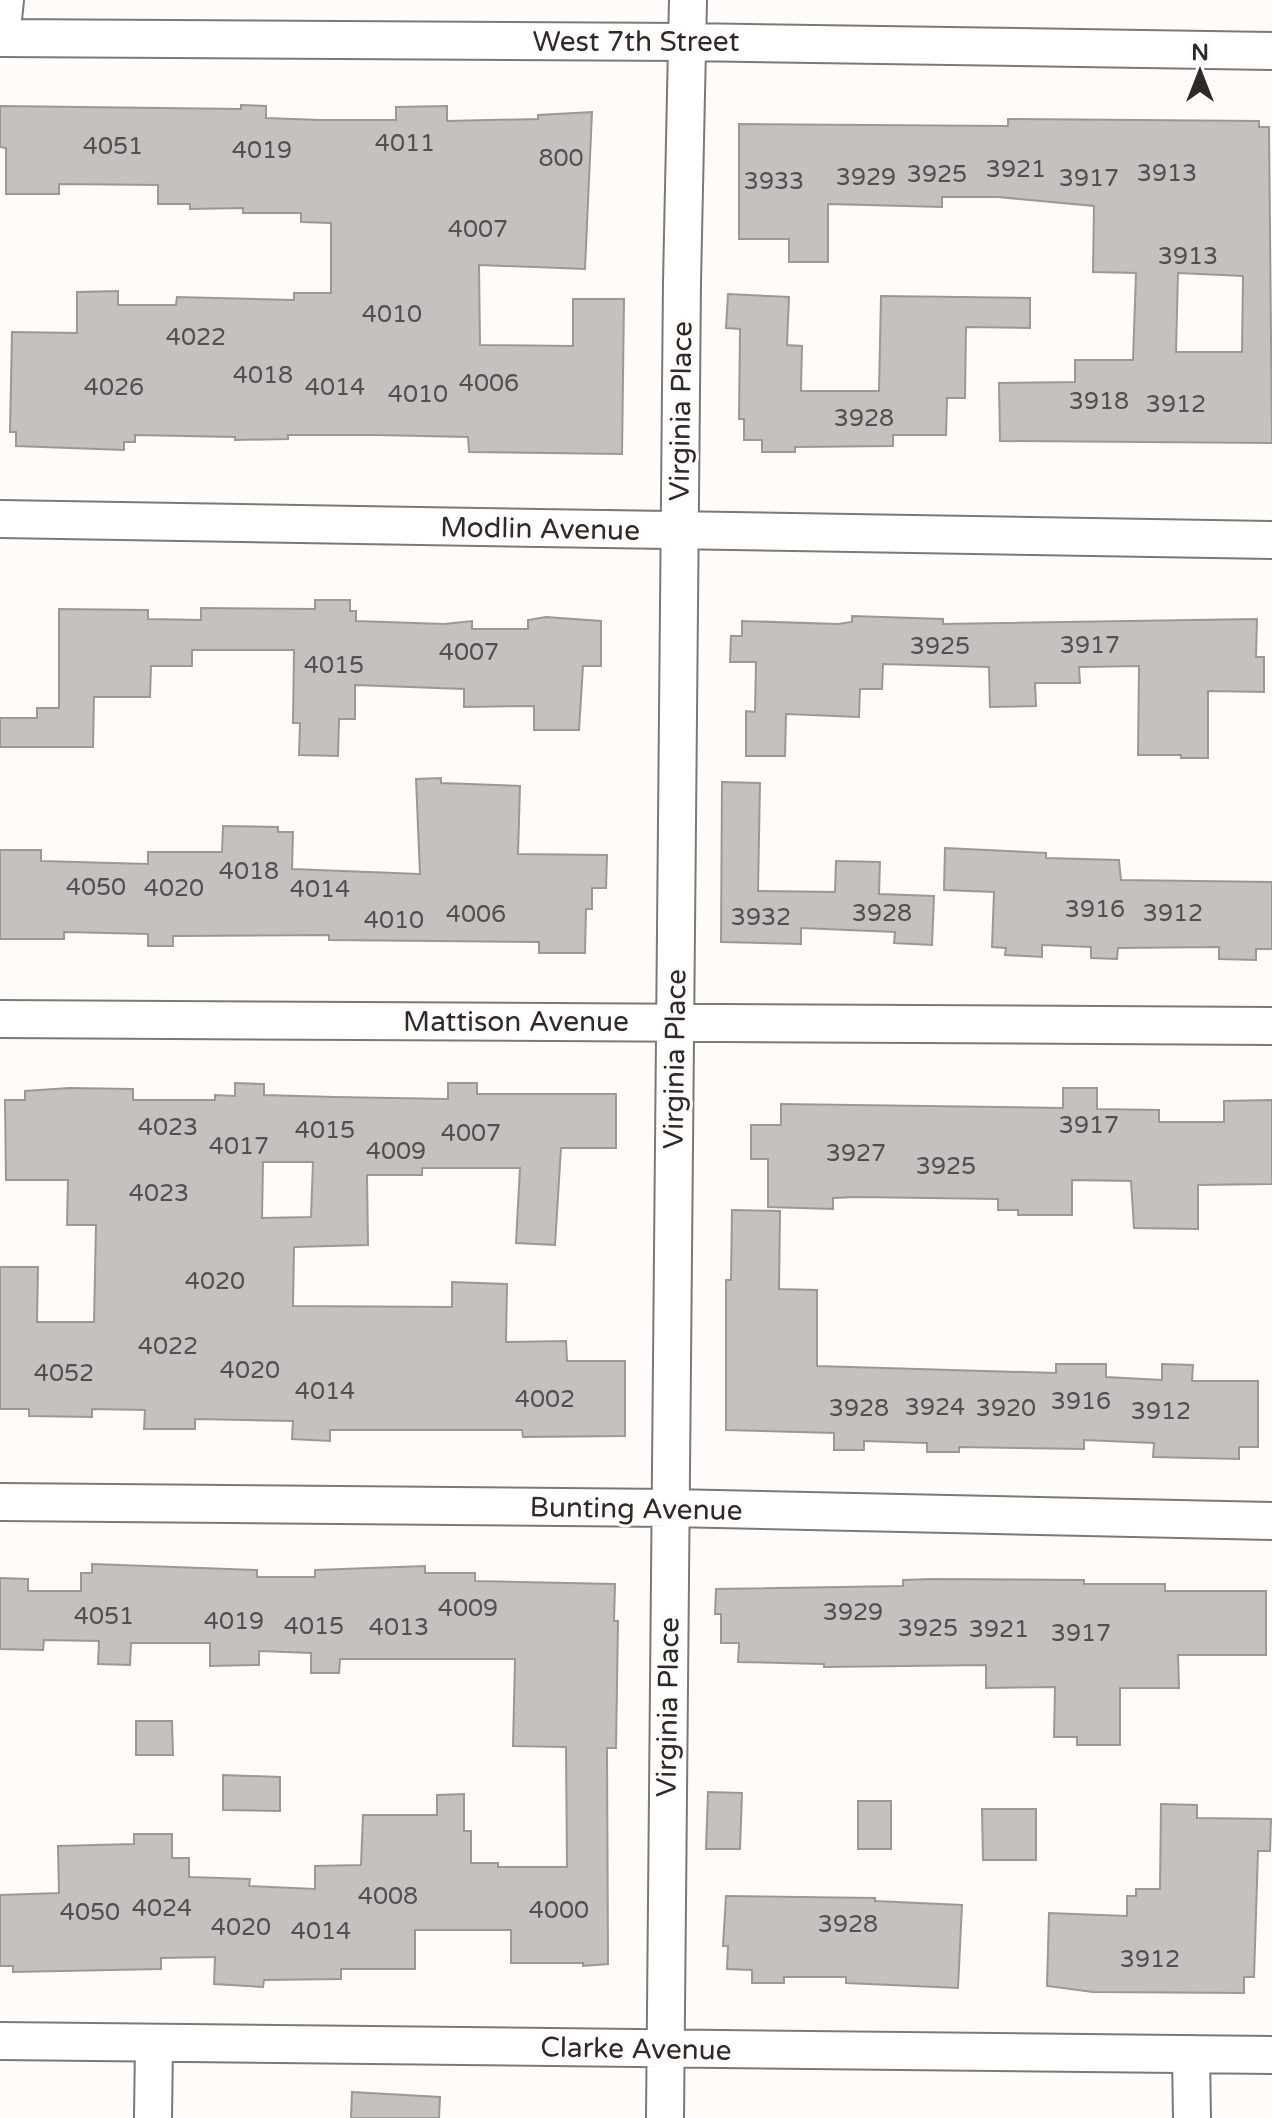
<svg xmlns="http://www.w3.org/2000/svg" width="1272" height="2118" viewBox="0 0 1272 2118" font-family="'Varela Round',sans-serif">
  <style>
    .building { fill: #c4c1be; stroke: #9b9895; stroke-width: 2; fill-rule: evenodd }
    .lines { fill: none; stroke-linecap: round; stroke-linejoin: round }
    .street-casing { stroke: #7b7976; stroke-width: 40 }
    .street { stroke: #fff; stroke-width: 36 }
    .labels { text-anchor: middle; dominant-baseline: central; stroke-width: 6; stroke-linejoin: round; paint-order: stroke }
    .number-label { font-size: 24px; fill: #52504f }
    .street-label { font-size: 28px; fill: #2c2b2a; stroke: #fefbf8 }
  </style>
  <rect width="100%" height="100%" fill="#fefbf8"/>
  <path class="building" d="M241 105 266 106V118L321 120H396V107L447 106V121L538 119V115L592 112 585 269 479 265 480 345 573 346V299H624L622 454 469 452 468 437 376 435H288V439L235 440V437L135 435V442H124V450L16 446V432H10L12 332 77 333V292L118 291V305H176L177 297 294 300V293H331V223L301 222V213H243V208L190 209V204H158V185L59 184V194H6V148L0 147V106L241 109Z
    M1008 119 1259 121V127H1269L1272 443 1000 441 999 383 1075 382V360H1133L1136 273 1093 272 1094 206 998 197H942V207L828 204V262H789V239H739V124L1008 126ZM1178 273 1243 276 1242 352H1176Z
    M728 294 789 297 787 345 802 346 801 391H879L881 296 1030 298V328L966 327 965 398H947L946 435H893V446L795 447V452H762V440H744V419H739L740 329 726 328Z
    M315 600H350V611H356V621L444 624 472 621V629H528V620L546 617 601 621V666H583L579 730H534V706L464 707V689L355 685V719H339L338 756 299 755 300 723H293L294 650H192V666H151L150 697H94L93 747H0V718H37V708H59V609L148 610V619L201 620V608L315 609Z
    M852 616 943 619V624L1257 619 1256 657H1264V692L1208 691V758H1181V755H1138L1139 666 1079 667 1080 683H1035L1036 706 990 707 989 667 883 664 882 689H860L859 717 786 714 785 756H746V711L755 712 756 662H730L731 636H742V621L838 624 852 622Z
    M441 778V783L520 786 518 854 607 855 606 888H592V909H586L585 953H539V942L329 940V935L173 936V946H148V934L64 932V939H0V850H41V861L148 864V852H222L223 826 278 827V832H293L292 869 420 874 416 779Z
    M722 782 760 783 758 891 835 892 836 861 880 862 879 894 934 896 932 945 894 943 895 932 801 928V944L721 942Z
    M945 848 1046 853V858L1119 860 1121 880 1272 882V949H1256V960L1219 959V947L1118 948 1117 959 1091 958V947L1042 945V957L1005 955 1006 948 992 947 994 892 944 890Z
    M235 1083 264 1084V1095L335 1097 448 1099V1083H477V1094H616V1148H561L555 1245 516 1243 520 1168H422V1175H367L368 1245 294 1247 293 1306 452 1307V1282L507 1284 506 1342 566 1341 567 1361H625V1436L523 1437 522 1430H330V1441L292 1439 293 1421 195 1419V1429H144L145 1410 92 1409V1417L29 1416V1409H0V1267H38L37 1322H94L96 1225H67L68 1180H6L5 1100H25V1091L69 1088 133 1089V1100H215V1095L235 1096ZM263 1162H313L311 1217 262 1218Z
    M1063 1088H1097V1109L1159 1110V1122H1224V1101L1272 1100V1184L1198 1185V1229L1134 1228 1131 1181 1072 1180V1215H1018V1210H998V1199L856 1197 833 1198V1209L768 1207V1159H751V1125H781V1104L1063 1108Z
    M732 1210 780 1211 779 1289 817 1290V1366L1056 1373V1364H1106V1377L1162 1380V1364L1193 1365 1192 1381H1258V1447H1239V1459L1153 1457 1154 1443 1084 1440V1449L959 1447V1452H927V1443L864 1441V1450H834V1433L726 1430V1280H731Z
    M92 1564 257 1570V1577H315V1570L425 1566V1573H475V1581L615 1584 614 1621H618L616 1748H607L608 1964 583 1966V1963H511V1930H415V1969H341V1979L264 1980 263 1987 214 1984 215 1957 161 1958V1969L13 1972V1966H0V1895L59 1893 58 1846 134 1844V1834H172V1858H189V1877L250 1879 249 1886 315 1889V1866L361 1865 363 1815H437V1795L464 1794V1831H471V1863H498V1867H567L566 1747 513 1746 515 1659H340L339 1673H311V1653L259 1651V1665L210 1666V1643H131L130 1665 98 1664 99 1641 44 1640 43 1650 0 1649V1578L28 1579V1591H81V1573H92Z
    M934 1579 1084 1580V1584H1165V1591H1266V1655H1178L1179 1688H1120V1745H1077V1737H1054L1055 1687 986 1688V1665L824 1667V1664L738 1662 739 1643H721V1614H715L716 1589 903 1586V1580Z
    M136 1721H172L173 1755H136Z
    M223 1775 280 1777V1811L223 1810Z
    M708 1792 742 1793 740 1849H706Z
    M858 1801H891V1849H858Z
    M1161 1804 1197 1805V1818L1271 1819 1270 1851H1258L1254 1977H1244V1993L1093 1992 1047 1986 1049 1913 1127 1916V1896H1136V1889H1160Z
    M982 1809H1036V1860H983Z
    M726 1896 875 1898V1901L962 1905 958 1988 846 1983V1977H784V1983H752V1970L727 1969 728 1946H723Z
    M352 2092 440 2097 439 2118H351Z"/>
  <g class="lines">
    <g class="street-casing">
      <path id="street" d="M0 38 687 42 1272 51
        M1 38 5 0
        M0 519 1272 540
        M0 1019 1272 1026
        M0 1502 670 1508 1272 1521
        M0 2041 1272 2055
        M1191 2054 1192 2118
        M153 2118 154 2043
        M665 2118 682 282 688 0"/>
    </g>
    <use href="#street" class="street"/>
  </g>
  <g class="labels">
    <g class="number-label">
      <text x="405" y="143">4011</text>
      <text x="113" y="146">4051</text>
      <text x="262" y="150">4019</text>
      <text x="561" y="158">800</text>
      <text x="1016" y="169">3921</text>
      <text x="1167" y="173">3913</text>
      <text x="937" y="174">3925</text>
      <text x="866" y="177">3929</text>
      <text x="1089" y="178">3917</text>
      <text x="774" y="181">3933</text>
      <text x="478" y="229">4007</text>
      <text x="1188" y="256">3913</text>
      <text x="392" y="314">4010</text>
      <text x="196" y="337">4022</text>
      <text x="263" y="375">4018</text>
      <text x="489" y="383">4006</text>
      <text x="114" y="387">4026</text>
      <text x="335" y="387">4014</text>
      <text x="418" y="394">4010</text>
      <text x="1099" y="401">3918</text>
      <text x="1176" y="404">3912</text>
      <text x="864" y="418">3928</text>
      <text x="1090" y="645">3917</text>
      <text x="940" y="646">3925</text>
      <text x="469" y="652">4007</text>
      <text x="334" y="665">4015</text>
      <text x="249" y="871">4018</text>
      <text x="96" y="887">4050</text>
      <text x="174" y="888">4020</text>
      <text x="320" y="889">4014</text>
      <text x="1095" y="909">3916</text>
      <text x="882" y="913">3928</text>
      <text x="1173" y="913">3912</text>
      <text x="476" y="914">4006</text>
      <text x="761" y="917">3932</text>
      <text x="394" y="920">4010</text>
      <text x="1089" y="1125">3917</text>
      <text x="168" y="1127">4023</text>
      <text x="325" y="1130">4015</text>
      <text x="471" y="1133">4007</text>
      <text x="239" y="1146">4017</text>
      <text x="396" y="1151">4009</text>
      <text x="856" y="1153">3927</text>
      <text x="946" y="1166">3925</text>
      <text x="159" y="1193">4023</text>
      <text x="215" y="1281">4020</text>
      <text x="168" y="1346">4022</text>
      <text x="250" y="1370">4020</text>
      <text x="64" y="1373">4052</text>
      <text x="325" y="1391">4014</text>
      <text x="545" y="1399">4002</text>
      <text x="1081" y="1401">3916</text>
      <text x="935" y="1407">3924</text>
      <text x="859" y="1408">3928</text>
      <text x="1006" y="1408">3920</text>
      <text x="1161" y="1411">3912</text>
      <text x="468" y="1608">4009</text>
      <text x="853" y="1612">3929</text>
      <text x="104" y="1616">4051</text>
      <text x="234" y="1621">4019</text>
      <text x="314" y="1626">4015</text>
      <text x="399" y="1627">4013</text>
      <text x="928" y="1628">3925</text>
      <text x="999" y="1629">3921</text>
      <text x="1081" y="1633">3917</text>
      <text x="388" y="1896">4008</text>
      <text x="162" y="1908">4024</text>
      <text x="559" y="1910">4000</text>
      <text x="90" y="1912">4050</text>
      <text x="848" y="1924">3928</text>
      <text x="241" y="1927">4020</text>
      <text x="321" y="1931">4014</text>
      <text x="1150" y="1959">3912</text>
    </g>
    <g class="street-label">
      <text x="636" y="42">West 7th Street</text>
      <text transform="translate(681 411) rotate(-89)">Virginia Place</text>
      <text transform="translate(540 529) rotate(1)">Modlin Avenue</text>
      <text x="516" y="1022">Mattison Avenue</text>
      <text transform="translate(675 1059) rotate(-89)">Virginia Place</text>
      <text transform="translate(636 1509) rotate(1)">Bunting Avenue</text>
      <text transform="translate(668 1707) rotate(-89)">Virginia Place</text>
      <text transform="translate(636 2049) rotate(1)">Clarke Avenue</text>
    </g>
  </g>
  <g transform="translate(1200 72)" stroke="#fefbf8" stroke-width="6" paint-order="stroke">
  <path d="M0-6L14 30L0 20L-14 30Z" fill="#2c2b2a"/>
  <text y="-12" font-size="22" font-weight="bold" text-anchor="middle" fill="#2c2b2a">N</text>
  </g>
</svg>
